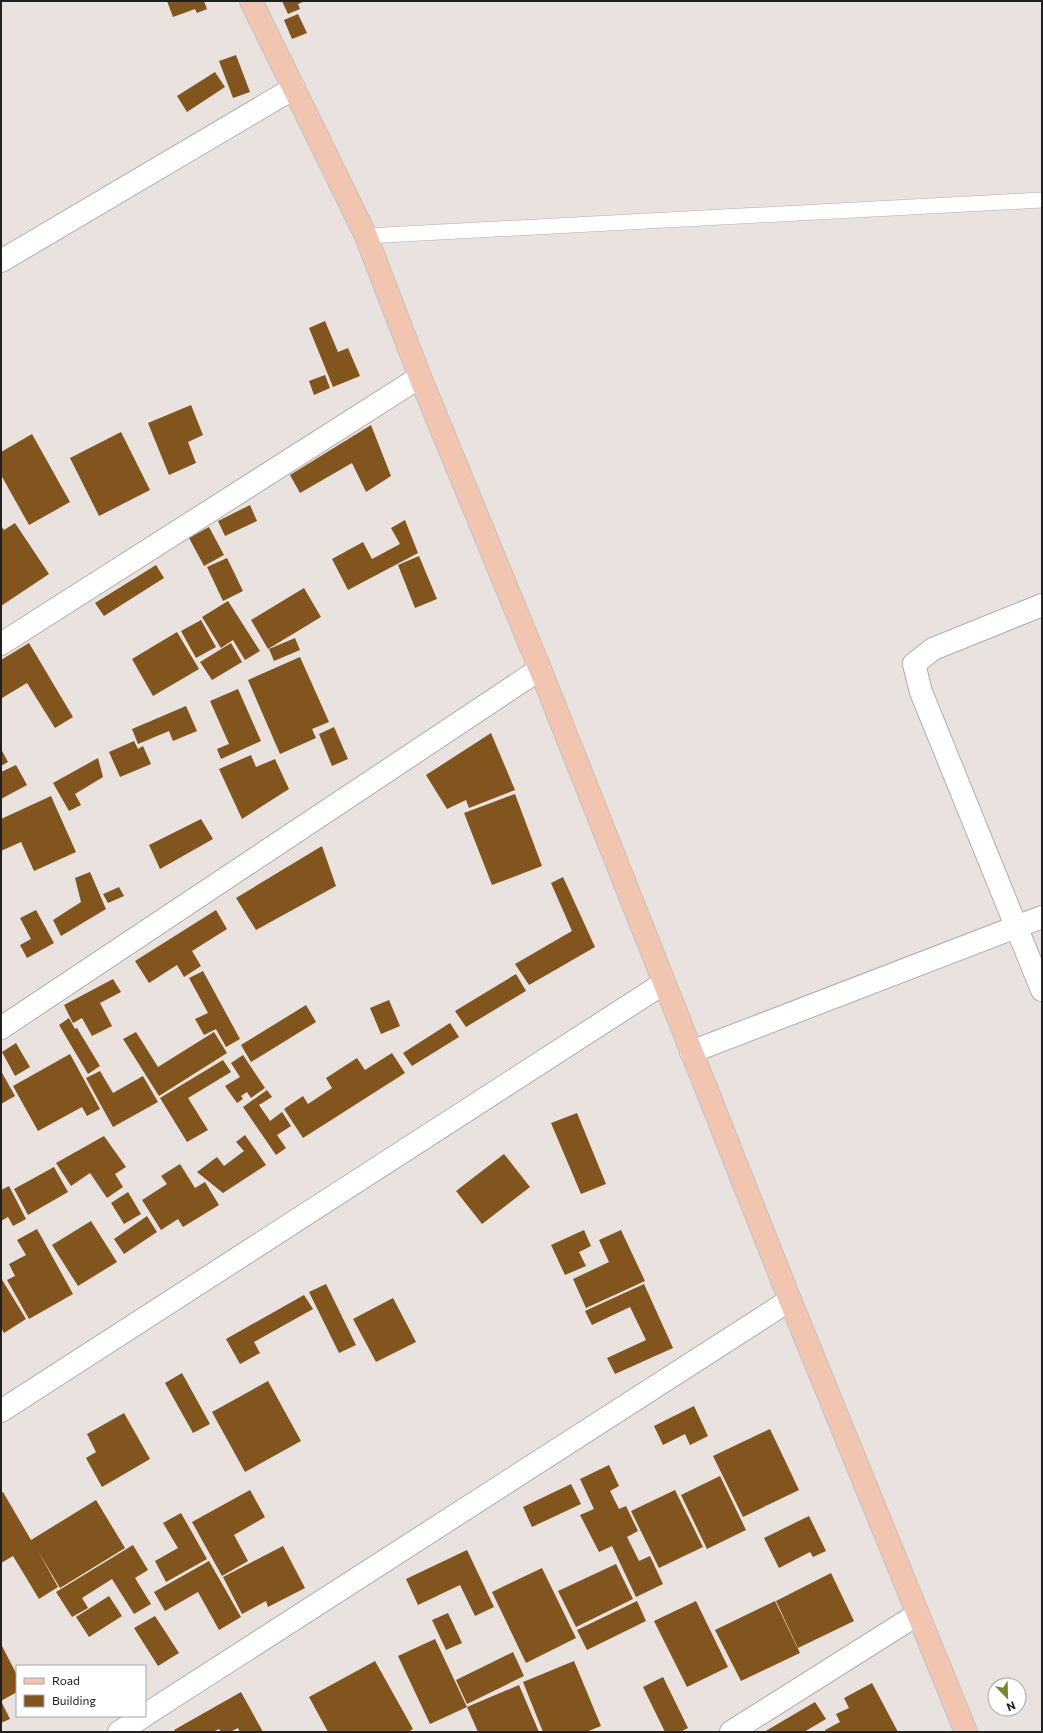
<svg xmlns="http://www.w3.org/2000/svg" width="1043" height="1733" viewBox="0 0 1043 1733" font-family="Commissioner,sans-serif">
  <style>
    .building { fill: #81551d }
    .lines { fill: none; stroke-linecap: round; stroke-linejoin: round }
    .service-casing { stroke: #b3acaa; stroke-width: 16 }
    .minor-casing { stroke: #b3acaa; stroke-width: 24 }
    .primary-casing { stroke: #c1c1c0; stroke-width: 24 }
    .service { stroke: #fff; stroke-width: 15 }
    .minor { stroke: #fff; stroke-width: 22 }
    .primary { stroke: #f2c5b0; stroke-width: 22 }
  </style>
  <rect width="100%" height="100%" fill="#e9e2df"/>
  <path class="building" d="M167 1H204L207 9 197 13 195 9 173 17Z
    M282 1H305L298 4 300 9 288 14Z
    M298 14 307 33 292 39 284 20Z
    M236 55 250 92 233 98 219 61Z
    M215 72 225 87 187 112 177 96Z
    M325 321 338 352 348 348 360 376 333 387 309 328Z
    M325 375 330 388 314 395 309 381Z
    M191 405 203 435 188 442 196 463 169 475 148 423Z
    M371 425 391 476 366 492 352 463 300 493 290 475Z
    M121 432 150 490 99 516 70 458Z
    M32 434 70 502 29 525 1 475V452Z
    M250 505 257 521 225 536 218 521Z
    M405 520 418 553 348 590 332 559 363 542 372 559 400 544 391 528Z
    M15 523 49 574 1 606V526L4 530Z
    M209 527 224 555 204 566 189 538Z
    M419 556 437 599 415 608 398 565Z
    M227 558 243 591 223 601 207 567Z
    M156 565 164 578 104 616 95 603Z
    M304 588 321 617 268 649 251 620Z
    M228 601 260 651 245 660 233 640 221 648 202 617Z
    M201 620 216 647 196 658 181 631Z
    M177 632 199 669 153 696 132 659Z
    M295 638 300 650 274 661 269 649Z
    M29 643 73 717 55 728 27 683 2 698 1 697V660Z
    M231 643 242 662 212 680 200 662Z
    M300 657 329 722 312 729 316 738 280 754 248 680Z
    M238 689 261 741 221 759 217 749 229 744 210 701Z
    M186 706 197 731 173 741 169 731 138 744 132 729Z
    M334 727 348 759 332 766 319 734Z
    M491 733 515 790 469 808 466 800 447 809 426 775Z
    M134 741 138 749 143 746 151 764 120 777 109 752Z
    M1 749 8 762 1 766Z
    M251 755 256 767 275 759 289 789 242 819 219 769Z
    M98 758 103 777 75 794 81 805 69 811 53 783Z
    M16 765 27 785 1 799V772Z
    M515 794 542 866 492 885 464 813Z
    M51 796 76 852 34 871 21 842 1 851V819Z
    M201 819 213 839 160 869 149 845Z
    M322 846 336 886 256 930 236 898Z
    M90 872 106 909 61 936 53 920 81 902 75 878Z
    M563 877 595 947 529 985 515 964 572 931 551 883Z
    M119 887 124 896 108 903 103 894Z
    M36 910 54 943 27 958 20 945 31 939 20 918Z
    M216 910 227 929 192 951 201 966 184 977 177 965 149 983 135 961Z
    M203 971 240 1039 226 1047 216 1029 204 1035 195 1019 208 1013 189 978Z
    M516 974 526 991 466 1027 455 1011Z
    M113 979 121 992 100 1003 112 1026 92 1036 82 1018 73 1023 64 1005Z
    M389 1000 400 1026 381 1034 370 1008Z
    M306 1005 316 1022 251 1062 241 1045Z
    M69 1018 75 1029 77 1028 100 1066 88 1074 59 1025Z
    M450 1023 459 1037 412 1066 403 1053Z
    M136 1032 158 1067 214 1032 227 1053 159 1096 123 1039Z
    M16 1043 30 1067 15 1076 2 1052Z
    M392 1053 405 1073 303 1138 284 1109 303 1096 308 1104 332 1088 326 1078 357 1058 365 1070Z
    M70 1054 100 1109 87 1116 82 1107 38 1131 13 1086Z
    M243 1055 265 1088 251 1098 247 1092 241 1096 243 1099 237 1103 225 1086 240 1077 231 1063Z
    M223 1060 231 1072 188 1098 208 1130 187 1142 160 1098Z
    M1 1071 15 1096 1 1104Z
    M100 1071 113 1093 143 1076 158 1102 113 1127 86 1078Z
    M267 1090 272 1097 259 1105 270 1121 282 1112 291 1126 277 1135 286 1148 276 1155 243 1107Z
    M577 1113 606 1184 581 1194 551 1123Z
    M245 1135 266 1165 223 1193 197 1172 217 1157 224 1166 244 1151 236 1142Z
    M104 1136 126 1167 115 1174 123 1187 107 1198 90 1173 71 1186 56 1163Z
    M504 1154 530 1187 482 1224 456 1191Z
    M180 1164 195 1188 205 1182 219 1205 183 1227 178 1219 161 1230 142 1200 167 1184 161 1176Z
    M54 1167 68 1192 28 1215 14 1189Z
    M9 1186 26 1219 13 1226 8 1217 1 1221V1190Z
    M128 1192 141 1214 124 1224 111 1203Z
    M147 1216 157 1232 124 1254 114 1239Z
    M91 1221 117 1262 78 1286 52 1245Z
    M37 1229 73 1294 29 1319 7 1280 15 1276 9 1264 26 1255 17 1240Z
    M584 1230 591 1246 579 1252 586 1266 565 1275 551 1245Z
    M621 1230 645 1281 586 1308 573 1279 609 1262 599 1240Z
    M1 1278 26 1319 4 1333 1 1328Z
    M326 1284 356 1345 339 1353 309 1292Z
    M644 1284 673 1348 615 1374 607 1358 646 1340 630 1307 592 1325 585 1311Z
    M304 1295 313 1309 254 1342 260 1353 240 1364 226 1339Z
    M393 1298 416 1342 376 1362 353 1319Z
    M182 1373 210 1424 193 1433 165 1383Z
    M268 1381 301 1441 245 1472 212 1412Z
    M694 1406 708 1436 690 1445 685 1434 663 1445 654 1426Z
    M124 1413 150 1459 102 1487 86 1458 96 1452 87 1434Z
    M770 1429 799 1490 743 1517 713 1456Z
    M609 1465 619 1486 610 1491 619 1509 626 1506 638 1531 627 1537 639 1561 650 1556 663 1584 636 1597 612 1546 599 1552 580 1515 594 1509 580 1479Z
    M720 1476 746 1530 707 1549 681 1495Z
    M571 1484 581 1504 532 1527 523 1507Z
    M250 1490 265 1517 234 1535 248 1561 222 1576 192 1522Z
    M675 1490 703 1547 659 1568 631 1511Z
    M3 1492 31 1540 96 1500 125 1548 60 1588 38 1551 58 1587 39 1599 13 1556 1 1563V1493Z
    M181 1513 207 1559 166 1582 155 1561 178 1548 163 1523Z
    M809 1516 826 1551 813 1557 810 1552 779 1568 764 1538Z
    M133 1545 148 1570 135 1578 151 1604 134 1614 112 1579 82 1598 88 1608 72 1617 56 1592Z
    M283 1546 305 1588 268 1607 266 1601 242 1614 223 1577Z
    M467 1550 494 1607 475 1616 460 1585 418 1605 406 1579Z
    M209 1561 241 1617 219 1630 198 1592 165 1611 154 1592Z
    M616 1564 633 1599 576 1627 558 1591Z
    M542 1568 576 1638 526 1663 492 1592Z
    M831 1573 854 1621 798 1648 776 1601Z
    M109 1596 122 1616 89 1637 76 1617Z
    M637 1601 646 1621 587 1650 577 1630Z
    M696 1601 728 1667 687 1687 654 1621Z
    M775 1601 800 1653 741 1681 715 1630Z
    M448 1613 462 1643 446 1650 432 1620Z
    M155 1616 179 1653 158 1666 134 1628Z
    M435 1639 467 1707 430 1724 398 1656Z
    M1 1644 17 1675V1692L1 1701Z
    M513 1652 524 1676 467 1704 456 1680Z
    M375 1661 413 1729 408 1732H328L309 1697Z
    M574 1661 601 1726 586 1732H543L523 1682Z
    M663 1677 688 1728 680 1732H665L643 1687Z
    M872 1683 898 1732H826L825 1730 840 1722 836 1714 849 1708 844 1698Z
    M519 1685 539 1732H478L467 1707Z
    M241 1692 263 1732H240L238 1728 230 1732H221L219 1729 213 1732H176L174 1730Z
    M1 1701 10 1719 1 1723Z
    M815 1702 826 1719 804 1732H764Z"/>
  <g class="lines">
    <g class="service-casing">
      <path id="service" d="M366 236 1042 200"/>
    </g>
    <g class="minor-casing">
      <path id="minor" d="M1 261 294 88
        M1042 605 933 649 914 664 921 692 1042 990
        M1 644 420 377
        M1 1028 540 669
        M691 1052 1042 917
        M1 1411 664 983
        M145 1715 790 1300
        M119 1732 144 1716
        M731 1732 918 1614"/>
    </g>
    <g class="primary-casing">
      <path id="primary" d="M251 1 366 236 420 377 540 669 790 1300 966 1732"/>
    </g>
    <use href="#service" class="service"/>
    <use href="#minor" class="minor"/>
    <use href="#primary" class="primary"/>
  </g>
  <rect width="1043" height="1733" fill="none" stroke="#22201f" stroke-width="4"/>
  <rect x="16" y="1665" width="130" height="52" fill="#ffffff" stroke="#a7a6a5"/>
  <rect x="24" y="1678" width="20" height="6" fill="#f2c5b0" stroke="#a7a6a5"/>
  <text x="52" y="1685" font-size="12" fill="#22201f">Road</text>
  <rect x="24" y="1695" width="20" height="12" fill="#81551d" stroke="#a7a6a5"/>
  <text x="52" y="1705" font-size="12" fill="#22201f">Building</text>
  <g transform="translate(1007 1697) rotate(157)"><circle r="19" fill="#ffffff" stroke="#a7a6a5"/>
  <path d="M0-3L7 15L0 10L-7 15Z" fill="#788532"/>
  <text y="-6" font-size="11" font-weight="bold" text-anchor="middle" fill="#22201f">N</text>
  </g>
</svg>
